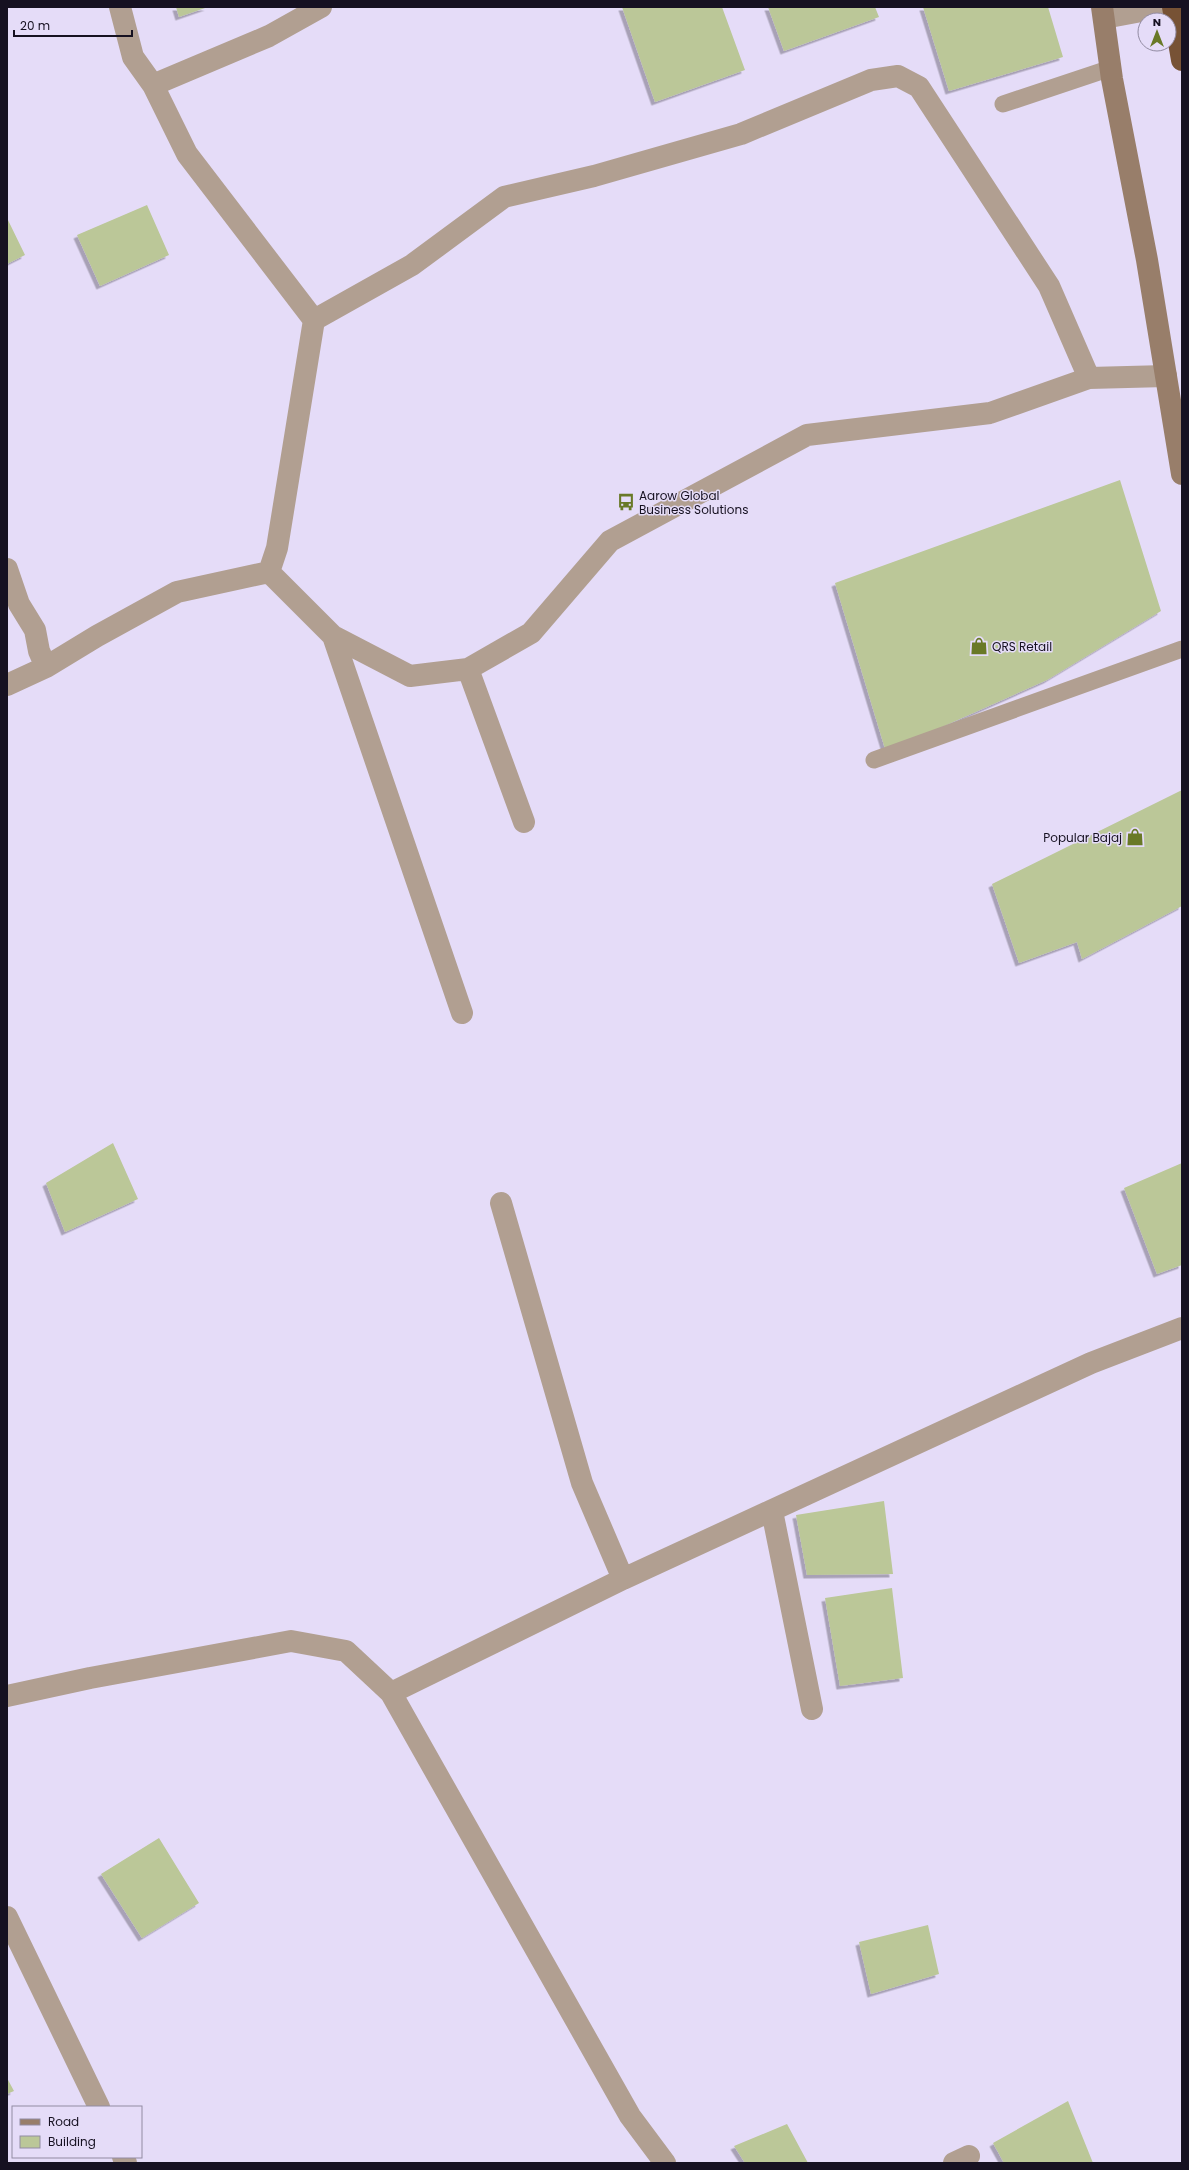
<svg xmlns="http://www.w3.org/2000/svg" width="1189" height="2170" viewBox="0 0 1189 2170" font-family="Poppins,sans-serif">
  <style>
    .building { fill: #bbc798; filter: url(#shadow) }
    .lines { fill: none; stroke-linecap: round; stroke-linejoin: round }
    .lane { stroke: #b19f91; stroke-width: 17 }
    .street { stroke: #b19f91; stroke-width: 22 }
    .secondary { stroke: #987e6a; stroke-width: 22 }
    .highway { stroke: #775235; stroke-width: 22 }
    .labels { text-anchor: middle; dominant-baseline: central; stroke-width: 3; stroke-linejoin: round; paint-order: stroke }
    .poi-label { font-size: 12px; fill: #161121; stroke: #e5dcf8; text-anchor: start }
  </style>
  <defs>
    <filter id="shadow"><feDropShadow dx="-3.5" dy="3.5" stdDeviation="0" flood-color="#0004"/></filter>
  </defs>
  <rect width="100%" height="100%" fill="#e5dcf8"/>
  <path class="building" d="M176 7H208L179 17Z
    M622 7H722L745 70 655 102Z
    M768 7H875L879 17 784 51Z
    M923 7H1048L1063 57 949 91Z
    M147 205 169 255 100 286 77 235Z
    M7 218 25 255 7 264Z
    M1120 480 1161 611 1047 680 886 752 835 583Z
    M1182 790V906L1082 959 1077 942 1019 963 992 884Z
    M113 1143 138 1199 65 1232 46 1183Z
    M1182 1163V1265L1157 1274 1124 1188Z
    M884 1501 893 1574 807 1575 796 1515Z
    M892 1588 903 1678 840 1686 825 1598Z
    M159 1838 199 1903 142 1938 101 1874Z
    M928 1925 939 1974 871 1994 859 1942Z
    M7 2078 14 2091 7 2094Z
    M1068 2101 1093 2163H1004L993 2143Z
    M787 2124 808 2163H745L734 2146Z"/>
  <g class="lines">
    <path class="lane" d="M1003 104 1111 68
      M874 760 1182 649"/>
    <path class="street" d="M120 7 133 57 153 85 187 154 314 320 412 265 504 197 594 176 741 134 871 80 898 76 919 87 1049 286 1089 378
      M1104 18 1163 7
      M153 85 269 36 321 7
      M7 569 19 604 35 630 39 651 46 667
      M269 572 333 636 410 676 468 669 531 633 610 541 807 435 990 413 1089 378 1166 376
      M333 636 462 1013
      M468 669 524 822
      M7 685 46 667 97 636 177 592 269 572 277 548 314 320
      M501 1203 582 1483 623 1579
      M772 1511 812 1709
      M7 1696 90 1678 291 1641 346 1651 391 1693
      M7 1917 99 2107
      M123 2157 126 2163
      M665 2163 630 2116 391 1693 623 1579 1091 1363 1182 1328
      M954 2163 969 2156"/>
    <path class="secondary" d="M1102 7 1112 79 1147 260 1182 474"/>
    <path class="highway" d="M1173 7 1182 60"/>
  </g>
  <defs>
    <g id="bus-bare" transform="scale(1.38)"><path d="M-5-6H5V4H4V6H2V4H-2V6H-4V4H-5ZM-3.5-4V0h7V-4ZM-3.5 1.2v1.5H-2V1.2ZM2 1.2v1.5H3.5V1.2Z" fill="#697927" stroke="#e5dcf8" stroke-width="2.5" paint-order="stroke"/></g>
    <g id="shop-bare" transform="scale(1.38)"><path d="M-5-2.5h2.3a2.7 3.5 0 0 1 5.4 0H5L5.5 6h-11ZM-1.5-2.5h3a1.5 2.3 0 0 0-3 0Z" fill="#697927" stroke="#e5dcf8" stroke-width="2.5" paint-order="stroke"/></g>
  </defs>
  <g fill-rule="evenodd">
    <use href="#bus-bare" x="626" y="502"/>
    <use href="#shop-bare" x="979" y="646"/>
    <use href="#shop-bare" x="1135" y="837"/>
  </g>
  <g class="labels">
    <g class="poi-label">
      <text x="639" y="495">Aarow Global<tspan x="639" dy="14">Business Solutions</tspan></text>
      <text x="992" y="646">QRS Retail</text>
      <text x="1122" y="837" text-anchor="end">Popular Bajaj</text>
    </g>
  </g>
  <rect width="1189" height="2170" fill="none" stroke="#161121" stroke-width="16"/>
  <rect x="12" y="2106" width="130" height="52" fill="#e5dcf8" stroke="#928ba2"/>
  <rect x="20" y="2119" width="20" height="6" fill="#987e6a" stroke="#928ba2"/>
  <text x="48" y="2126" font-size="12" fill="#161121">Road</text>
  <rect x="20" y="2136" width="20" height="12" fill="#bbc798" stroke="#928ba2"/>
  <text x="48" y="2146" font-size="12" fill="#161121">Building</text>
  <g transform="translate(1157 32)"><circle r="19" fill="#e5dcf8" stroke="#928ba2"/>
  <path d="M0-3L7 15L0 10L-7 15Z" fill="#697927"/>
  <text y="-6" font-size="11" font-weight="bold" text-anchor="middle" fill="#161121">N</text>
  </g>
  <path d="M14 30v6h118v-6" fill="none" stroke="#161121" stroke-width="2"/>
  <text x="20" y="30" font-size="12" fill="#161121" stroke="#e5dcf8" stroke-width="3" paint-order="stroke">20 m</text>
</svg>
